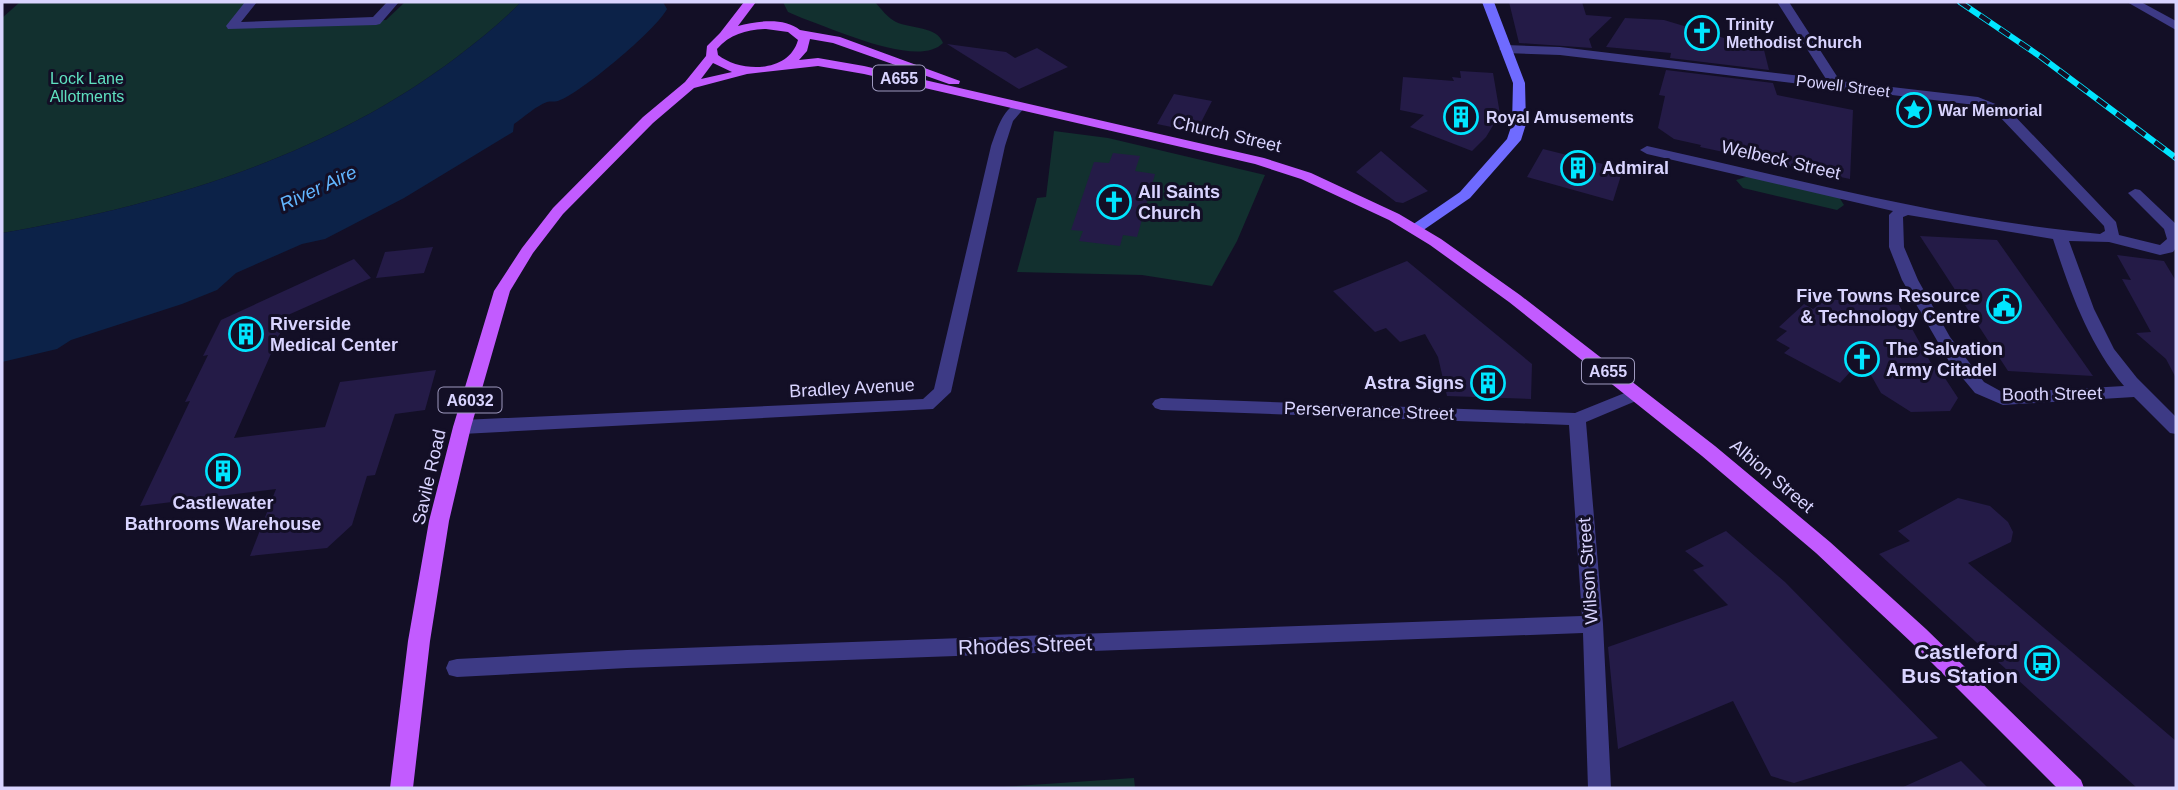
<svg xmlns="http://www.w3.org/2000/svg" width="2178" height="790" viewBox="0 0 2178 790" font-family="Helvetica,sans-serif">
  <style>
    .green { fill: #12302f }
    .water { fill: #0c2248 }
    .building { fill: #241b47 }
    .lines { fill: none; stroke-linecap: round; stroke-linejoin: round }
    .street { fill: #3d3a85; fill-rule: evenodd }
    .secondary { fill: #6f6bff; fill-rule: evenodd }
    .primary { fill: #c25bff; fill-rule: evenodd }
    .rail-casing { stroke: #00e5ff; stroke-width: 6 }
    .rail { stroke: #130f26; stroke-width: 4.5; stroke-dasharray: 12; stroke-linecap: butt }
    .labels { text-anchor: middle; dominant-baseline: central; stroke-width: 6; stroke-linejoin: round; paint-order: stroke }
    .far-poi-label { font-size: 16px; font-weight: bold; fill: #d9d4ff; stroke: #130f26; text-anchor: start }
    .far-park-label { font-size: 16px; fill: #5fe0c0; stroke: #130f26 }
    .shield { fill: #130f26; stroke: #9e99be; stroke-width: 2 }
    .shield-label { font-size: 16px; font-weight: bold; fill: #d9d4ff }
    .far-street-label { font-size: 16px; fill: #d9d4ff; stroke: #130f26 }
    .street-label { font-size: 18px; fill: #d9d4ff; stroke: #130f26 }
    .poi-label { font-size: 18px; font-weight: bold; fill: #d9d4ff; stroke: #130f26; text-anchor: start }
    .water-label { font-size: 19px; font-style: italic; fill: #62b6ff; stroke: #130f26 }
    .near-street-label { font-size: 21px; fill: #d9d4ff; stroke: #130f26 }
    .near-poi-label { font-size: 21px; font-weight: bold; fill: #d9d4ff; stroke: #130f26; text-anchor: end }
  </style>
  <rect width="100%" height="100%" fill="#130f26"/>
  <path class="green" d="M20 2H251L233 25 386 20 405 2H521C502 22 479 40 457 57 325 157 163 205 2 233V18Z
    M783 2H875C881 9 888 18 896 22 911 29 937 26 943 43 918 69 832 28 802 18L788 12Z
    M1054 131 1108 138 1265 175 1237 241 1212 286 1142 275 1017 272 1037 198 1046 197Z
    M1749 176 1839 197 1844 205 1837 210 1743 188 1736 180Z
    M1134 778 1135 788H988Z"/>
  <path class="water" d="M521 2H663L667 9C655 31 581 93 558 101 554 102 550 101 547 102 536 106 524 117 514 124L513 132 404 198 325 239 302 244 236 273 217 290 182 304 71 340 57 349 2 362V233C163 205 325 157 457 57 479 40 502 22 521 2Z"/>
  <path class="building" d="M1509 2H1582L1586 15 1612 17 1589 39 1592 48 1519 43Z
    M1625 18 1664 20 1764 50 1769 70 1670 58 1671 53 1606 47Z
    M947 44 1006 52 1015 58 1037 48 1068 67 1019 89Z
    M1666 70 1773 83 1777 95 1853 110 1850 179 1700 147 1701 145 1674 139 1658 128 1665 96 1659 95Z
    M1460 71 1493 73 1500 114 1486 137 1472 151 1410 127 1424 115 1400 110 1403 77 1454 81 1452 77 1461 78Z
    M1174 94 1212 101 1196 132 1157 124Z
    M1543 149 1623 169 1613 201 1527 177Z
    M1381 151 1428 191 1403 203 1396 202 1356 172Z
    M1113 153 1140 156 1135 171 1155 174 1137 237 1123 235 1120 246 1079 241 1083 231 1071 230 1094 162 1109 163Z
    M1920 236 1997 240 2093 376 2008 371Z
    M433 247 424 273 376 278 385 252Z
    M2117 255 2164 261 2176 281V378L2166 359 2136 333 2151 332 2122 279 2131 280Z
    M354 259 371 278 288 315 234 438 325 427 340 382 436 370 425 410 395 414 375 475 367 476 352 525 327 548 250 556 276 489 140 506 190 401 185 402 208 355 203 356 221 320Z
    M1407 261 1532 364 1531 399 1447 396 1438 357 1425 334 1400 342 1386 328 1375 332 1333 291Z
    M1826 299 1899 305 1932 365 1939 369 1958 398 1950 411 1911 412 1881 393 1862 359 1840 383 1784 353 1790 348 1776 340 1787 331 1779 327 1804 304 1813 309Z
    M1958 498 1990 506 2008 522 2013 532 2011 542 1968 563 2176 741V788H2137L1879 554 1910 541 1898 531Z
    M1726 531 1785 582 1938 738 1794 783 1771 776 1733 701 1618 749 1608 647 1728 605 1693 570 1704 566 1685 551Z
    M1961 761 1988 788H1901Z"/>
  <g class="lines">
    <path class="street" d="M245 2H257L241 22 373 17 387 2H399L380 24 376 25 228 29 226 26Z
      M1777 2H1789L1840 81 1978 97 2008 109 2116 222 2119 235 2160 245 2167 239 2164 229 2128 193 2135 189 2140 190 2176 224V248L2173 252 2160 255 2109 242 2069 241 2094 309 2114 349 2137 378 2176 417V434L2170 433 2134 397 2003 405 1975 393 1950 363 1902 280 1889 247V215L1893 211 1647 154 1640 150 1647 146C1797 179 1947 220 2100 234L2105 231 2104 226 1998 115 1975 105 1560 55 1505 53 1499 49 1505 45 1560 47 1826 79ZM1908 215 2053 239C2070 291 2088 343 2124 386L2004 393 1984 382 1950 337 1918 280 1904 247 1903 217Z
      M2127 2H2141L2176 21V30Z
      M1019 102 1026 106 1013 121 1005 146 951 392 933 409 462 434 456 432 453 427 456 422 462 420 923 399 934 389 991 146C997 130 1002 109 1019 102Z
      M1637 388 1646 394 1643 398 1586 422 1603 624 1611 788H1588L1583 633 627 668 457 677 449 675 446 668 449 661 457 659 627 650 1582 616 1569 425 1161 410 1155 408 1152 404 1155 400 1161 398 1575 413Z"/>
    <path class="secondary" d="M1482 2H1494L1525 83 1526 124 1521 140 1470 198 1422 231H1412L1409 228 1412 225 1460 192 1507 139 1512 124 1513 83Z"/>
    <path class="primary" d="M744 2H756L738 26C757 21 784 17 800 30L840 37 960 81 959 84H949L833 43 810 39 807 51 799 60 818 58 864 66 1264 158 1311 173 1399 214 1441 239 1520 295 1715 446 1830 542 1926 629 2081 780 2084 788H2057L1911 642 1816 553 1702 456 1509 302 1430 245 1389 220 1301 179 1255 164 864 74 818 66 747 74 694 88 653 123 563 214 533 253 510 291 471 427 449 521 430 641 413 788H390L408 641 429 521 453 427 494 291 522 248 553 208 643 117 685 82 706 56 707 46 720 33ZM766 29 788 32 798 40C789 73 741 73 718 55L717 49C730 34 747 30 766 29ZM713 63 732 72 701 79Z"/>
    <g class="rail-casing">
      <path id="rail" d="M1960 2 2041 57 2176 158"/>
    </g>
    <use href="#rail" class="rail"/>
  </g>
  <defs>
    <g id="church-ring" transform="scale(1.75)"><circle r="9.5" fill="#130f26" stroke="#00e5ff" stroke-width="1.5"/><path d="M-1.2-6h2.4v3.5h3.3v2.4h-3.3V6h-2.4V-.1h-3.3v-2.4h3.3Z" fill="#00e5ff"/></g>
    <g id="sight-ring" transform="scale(1.75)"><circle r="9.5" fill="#130f26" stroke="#00e5ff" stroke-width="1.5"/><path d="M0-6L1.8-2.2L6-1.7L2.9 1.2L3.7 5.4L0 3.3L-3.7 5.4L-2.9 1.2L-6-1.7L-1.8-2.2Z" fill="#00e5ff"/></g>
    <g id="building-ring" transform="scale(1.75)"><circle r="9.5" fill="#130f26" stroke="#00e5ff" stroke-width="1.5"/><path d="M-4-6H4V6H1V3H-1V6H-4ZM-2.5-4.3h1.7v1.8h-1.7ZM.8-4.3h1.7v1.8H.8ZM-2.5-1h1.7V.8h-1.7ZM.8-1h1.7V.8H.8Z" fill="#00e5ff"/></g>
    <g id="civic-ring" transform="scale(1.75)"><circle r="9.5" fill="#130f26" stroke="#00e5ff" stroke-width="1.5"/><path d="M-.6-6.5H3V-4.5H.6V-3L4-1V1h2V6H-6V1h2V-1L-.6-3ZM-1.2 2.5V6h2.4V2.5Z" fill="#00e5ff"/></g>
    <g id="bus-ring" transform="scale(1.75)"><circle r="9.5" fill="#130f26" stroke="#00e5ff" stroke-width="1.5"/><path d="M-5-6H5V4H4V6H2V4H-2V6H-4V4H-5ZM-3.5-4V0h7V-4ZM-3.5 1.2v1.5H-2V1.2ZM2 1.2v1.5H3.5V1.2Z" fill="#00e5ff"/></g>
  </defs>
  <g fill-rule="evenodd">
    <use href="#church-ring" x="1702" y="33"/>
    <use href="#sight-ring" x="1914" y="110"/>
    <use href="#building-ring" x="1461" y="117"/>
    <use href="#building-ring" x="1578" y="168"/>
    <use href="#church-ring" x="1114" y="202"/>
    <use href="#civic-ring" x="2004" y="306"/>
    <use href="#building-ring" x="246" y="334"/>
    <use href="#church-ring" x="1862" y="359"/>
    <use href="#building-ring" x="1488" y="383"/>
    <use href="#building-ring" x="223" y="471"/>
    <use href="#bus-ring" x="2042" y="663"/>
  </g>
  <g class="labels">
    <g class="far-poi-label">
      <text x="1726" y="24">Trinity<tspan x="1726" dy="18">Methodist Church</tspan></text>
      <text x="1938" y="110">War Memorial</text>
      <text x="1486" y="117">Royal Amusements</text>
    </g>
    <g class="far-park-label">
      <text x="87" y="78">Lock Lane<tspan x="87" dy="18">Allotments</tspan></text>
    </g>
    <g class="shield">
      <rect x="873" y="65.5" width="52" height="25" rx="5"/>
      <rect x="1582" y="358.5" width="52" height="25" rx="5"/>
      <rect x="438.5" y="387.5" width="63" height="25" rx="5"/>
    </g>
    <g class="shield-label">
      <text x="899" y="78">A655</text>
      <text x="1608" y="371">A655</text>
      <text x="470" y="400">A6032</text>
    </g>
    <g class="far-street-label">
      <text transform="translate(1843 86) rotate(7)">Powell Street</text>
    </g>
    <g class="street-label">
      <text transform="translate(1227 134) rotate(13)">Church Street</text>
      <text transform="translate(1781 160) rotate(13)">Welbeck Street</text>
      <text transform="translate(852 388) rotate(-3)">Bradley Avenue</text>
      <text transform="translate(2052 394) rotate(-1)">Booth Street</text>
      <text transform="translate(1369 411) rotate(2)">Perserverance Street</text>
      <text transform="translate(1772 476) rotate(40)">Albion Street</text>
      <text transform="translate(429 477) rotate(-77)">Savile Road</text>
      <text transform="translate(1588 571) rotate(-94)">Wilson Street</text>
    </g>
    <g class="poi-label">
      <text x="1602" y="168">Admiral</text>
      <text x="1138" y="192">All Saints<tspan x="1138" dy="21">Church</tspan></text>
      <text x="1980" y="296" text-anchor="end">Five Towns Resource<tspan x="1980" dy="21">&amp; Technology Centre</tspan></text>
      <text x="270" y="324">Riverside<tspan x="270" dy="21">Medical Center</tspan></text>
      <text x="1886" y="349">The Salvation<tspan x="1886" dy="21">Army Citadel</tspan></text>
      <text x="1464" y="383" text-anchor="end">Astra Signs</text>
      <text x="223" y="503" text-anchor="middle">Castlewater<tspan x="223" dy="21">Bathrooms Warehouse</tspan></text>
    </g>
    <g class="water-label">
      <text transform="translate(318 188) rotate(-25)">River Aire</text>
    </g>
    <g class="near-street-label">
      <text transform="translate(1025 645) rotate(-2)">Rhodes Street</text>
    </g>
    <g class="near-poi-label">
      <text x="2018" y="651">Castleford<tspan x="2018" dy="24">Bus Station</tspan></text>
    </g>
  </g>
  <rect width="2178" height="790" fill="none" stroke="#d9d4ff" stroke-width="7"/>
</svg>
